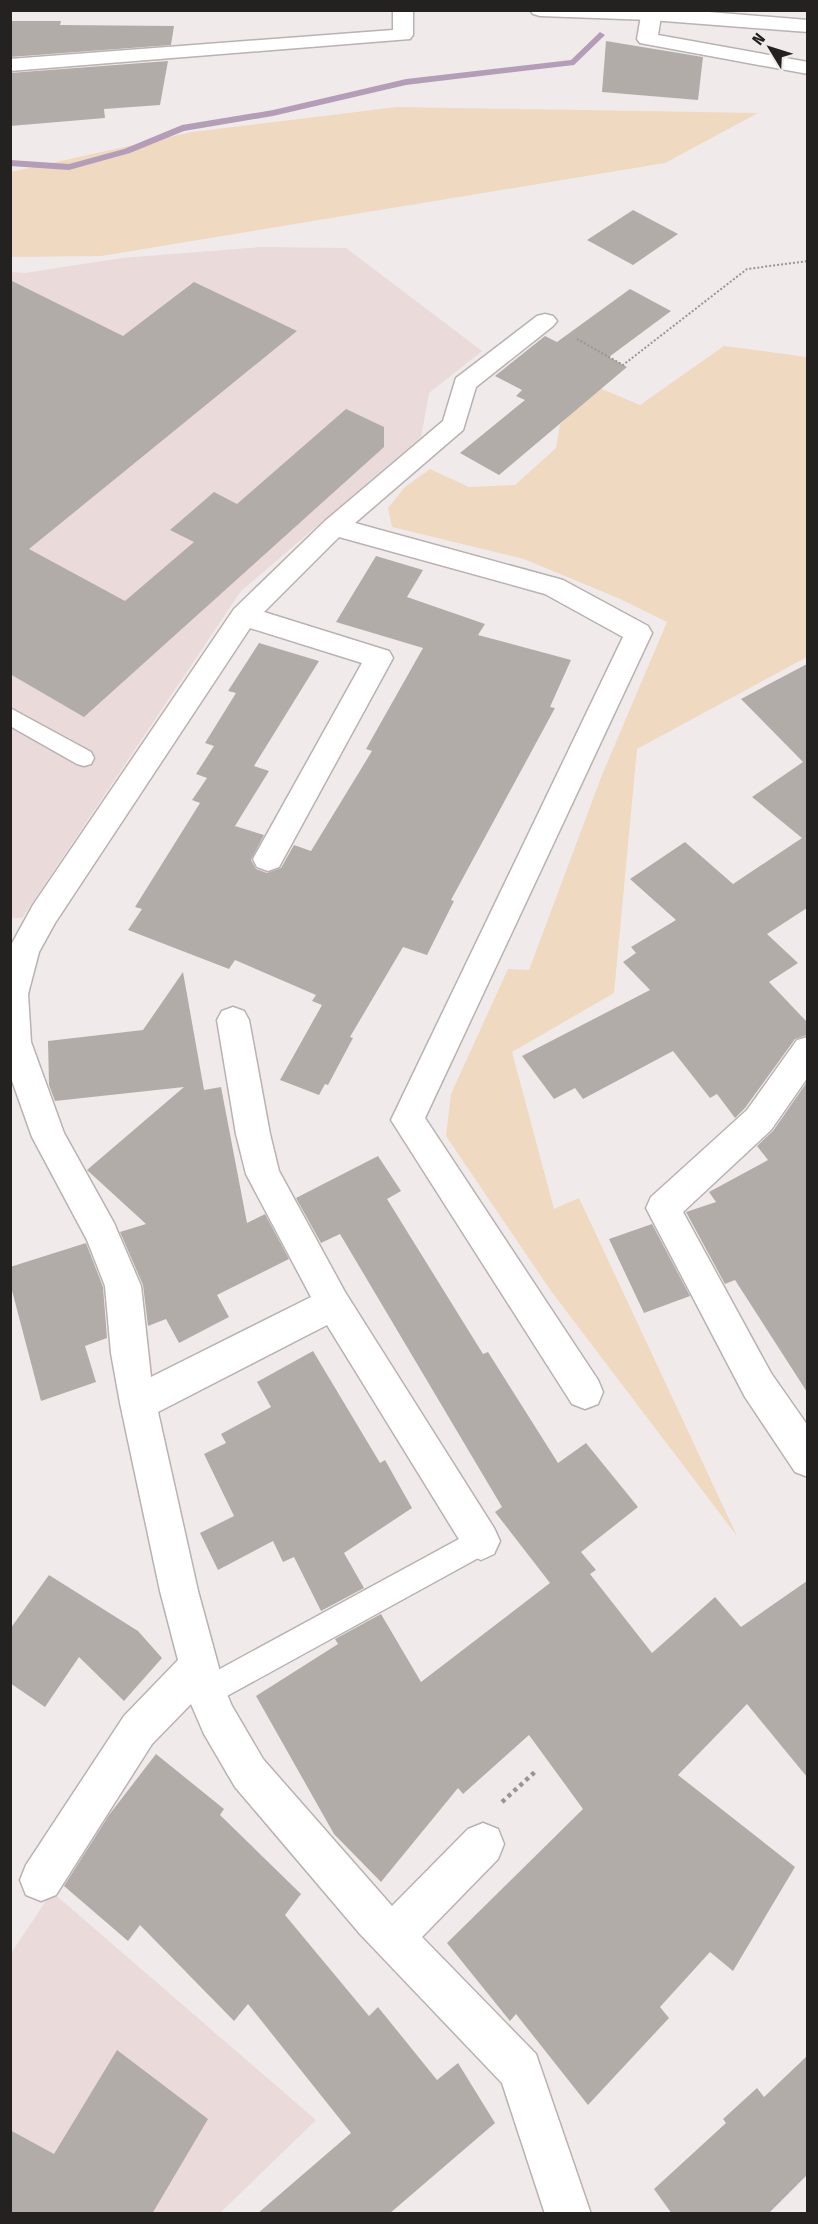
<svg xmlns="http://www.w3.org/2000/svg" width="818" height="2224" viewBox="0 0 818 2224" font-family="'Fira Sans Condensed',sans-serif">
  <style>
    .built { fill: #eadada }
    .green { fill: #efd9c0 }
    .lines { fill: none; stroke-linecap: round; stroke-linejoin: round }
    .stream { fill: #b49eb7; fill-rule: evenodd }
    .building { fill: #b2aca9 }
    .lane-casing { stroke: #b9b1b2; stroke-width: 3 }
    .street-casing { stroke: #b9b1b2; stroke-width: 3 }
    .primary-casing { stroke: #b9b1b2; stroke-width: 3 }
    .path-far1 { stroke: #9a9595; stroke-width: 2; stroke-dasharray: 2 2; stroke-linecap: butt }
    .path { stroke: #9a9595; stroke-width: 4.5; stroke-dasharray: 4 4; stroke-linecap: butt }
    .lane { fill: #fff; fill-rule: evenodd }
    .street { fill: #fff; fill-rule: evenodd }
    .primary { fill: #fff; fill-rule: evenodd }
  </style>
  <rect width="100%" height="100%" fill="#f1eaea"/>
  <path class="built" d="M261 247 346 248 482 351 429 393 421 437 241 591 22 918H11L10 272 25 273 122 258Z
    M52 1892 316 2120 220 2213 11 2214V1953Z"/>
  <path class="green" d="M397 107 758 113 665 163 101 256 11 257V172L192 132Z
    M724 346 807 357V657L637 749 614 993 512 1052 554 1209 579 1198 737 1536 551 1291 446 1136 451 1094 508 969 529 970 602 775 667 622 618 598 524 559 392 527 388 508 405 487 430 469 469 487 515 485 556 448 560 425 597 387 640 405Z"/>
  <g class="lines">
    <path class="stream" d="M600 32 605 35 603 37 574 65 406 85 273 116 184 131 130 153 69 170 10 166V160L69 164 124 149 182 125 273 110 406 79 571 60Z"/>
  </g>
  <path class="building" d="M10 21H61L60 25 174 26 171 45 10 57Z
    M606 41 703 57 698 100 602 92Z
    M168 61 160 105 104 109 105 118 10 126V73Z
    M633 210 678 234 633 265 587 240Z
    M10 280 123 336 194 282 297 331 29 549 125 601 194 542 170 530 214 492 237 504 346 409 384 427V447L84 717 10 674Z
    M630 289 671 311 609 357 627 367 499 475 460 453 525 400 516 396 522 390 495 376 545 336 557 342Z
    M376 556 423 570 407 597 485 624 478 635 571 660 550 707 555 708 451 900 454 901 427 955 403 947 350 1037 353 1038 328 1085 325 1084 319 1095 280 1080 322 1005 312 1001 316 995 235 960 229 969 128 930 142 909 135 907 200 803 192 800 207 778 196 774 214 746 205 743 236 693 228 691 259 643 319 661 254 766 269 771 235 826 264 835 251 860 256 869 267 873 281 868 294 845 311 851 372 751 366 749 423 648 336 622Z
    M807 664V908L767 934 798 963 769 982 807 1022V1035L795 1039 745 1108 735 1118 717 1094 710 1098 673 1051 583 1099 575 1088 554 1099 522 1056 650 990 623 962 636 953 631 947 676 920 630 879 685 842 733 884 802 838 752 797 803 762 741 699Z
    M183 972 204 1090 221 1087 247 1223 265 1214 289 1259 217 1295 229 1317 179 1343 166 1319 148 1326 143 1285 120 1232 146 1224 87 1170 184 1087 55 1101 49 1085 48 1041 143 1030Z
    M807 1082V1392L735 1280 725 1284 686 1212 716 1202 709 1192 768 1160 757 1146 773 1131Z
    M378 1156 401 1191 387 1199 483 1354 488 1352 558 1463 586 1443 638 1507 581 1552 596 1570 590 1574 652 1653 715 1597 741 1627 807 1581V1777L747 1704 678 1775 795 1867 733 1971 710 1952 660 2007 669 2018 588 2105 516 2014 510 2021 447 1943 583 1809 529 1735 463 1794 458 1788 381 1882 334 1834 256 1696 338 1644 335 1639 381 1614 421 1682 550 1583 495 1512 502 1507 340 1234 321 1243 296 1198Z
    M652 1224 690 1296 644 1313 609 1239Z
    M86 1243 103 1287 107 1338 85 1346 96 1382 41 1401 10 1283V1267Z
    M313 1351 380 1463 385 1460 412 1508 344 1553 364 1588 321 1611 294 1557 283 1562 273 1541 218 1570 200 1533 234 1516 204 1454 226 1443 221 1434 271 1407 257 1382Z
    M49 1575 138 1631 162 1658 124 1701 79 1657 45 1707 10 1683V1629Z
    M156 1754 224 1809 220 1815 301 1894 285 1915 369 2016 378 2007 437 2080 458 2063 495 2123 389 2214H257L351 2133 248 2004 234 2021 140 1925 128 1941 64 1886 109 1815Z
    M117 2050 208 2119 152 2214H10V2130L54 2154Z
    M807 2056V2175L768 2214H672L654 2189 726 2123 723 2119 757 2088 764 2097Z"/>
  <g class="lines">
    <g class="lane-casing">
      <path id="lane" d="M10 708 91 752 94 758 91 764 84 766 77 764 10 726Z
        M481 1527 491 1531 495 1541 491 1551 216 1702 206 1706 196 1702 192 1692 196 1682Z"/>
    </g>
    <g class="street-casing">
      <path id="street" d="M393 10H413V35L410 39 10 71V59L393 30Z
        M642 10H662L658 35 808 62V74L640 43 637 39Z
        M545 314 553 316 557 321 553 326 476 387 463 430 355 523 563 580 648 626 652 633 425 1118 598 1380 603 1392 598 1404 585 1409 572 1404 391 1120 623 637 545 594 339 537 264 612 389 651 393 658 279 867 268 871 257 867 253 859 362 663 250 628 55 923 39 952 28 994 31 1042 64 1133 114 1223 141 1286 151 1377 311 1297 246 1174 236 1134 217 1020 222 1011 233 1007 244 1011 249 1020 270 1134 279 1171 345 1292 494 1528 500 1541 494 1554 481 1560 468 1554 327 1325 158 1412 198 1591 225 1690 232 1706 263 1759 392 1906 468 1829 483 1823 498 1829 504 1844 498 1859 422 1937 536 2054 591 2214H545L502 2083 360 1934 235 1787 204 1734 191 1704 152 1744 56 1895 41 1901 26 1895 20 1880 26 1865 124 1716 178 1660 160 1591 120 1403 111 1353 105 1286 87 1240 32 1137 10 1075V947L33 905 234 609 325 521 443 421 456 378 537 316Z
        M808 1037V1077L771 1130 683 1212 771 1373 808 1426V1477L795 1472 745 1397 646 1208 651 1197 747 1110 797 1040Z"/>
    </g>
    <g class="primary-casing">
      <path id="primary" d="M530 10H684L808 20V32L651 20 540 16 533 14Z"/>
    </g>
    <path class="path-far1" d="M577 339 623 365 747 269 808 261"/>
    <path class="path" d="M502 1802 537 1770"/>
    <use href="#lane" class="lane"/>
    <use href="#street" class="street"/>
    <use href="#primary" class="primary"/>
  </g>
  <rect width="818" height="2224" fill="none" stroke="#242121" stroke-width="24"/>
  <g transform="translate(770 48) rotate(308)" stroke="#f1eaea" stroke-width="4.5" paint-order="stroke">
  <path d="M0-4.5L10 22L0 15L-10 22Z" fill="#242121"/>
  <text y="-9" font-size="16" font-weight="bold" text-anchor="middle" fill="#242121">N</text>
  </g>
</svg>
